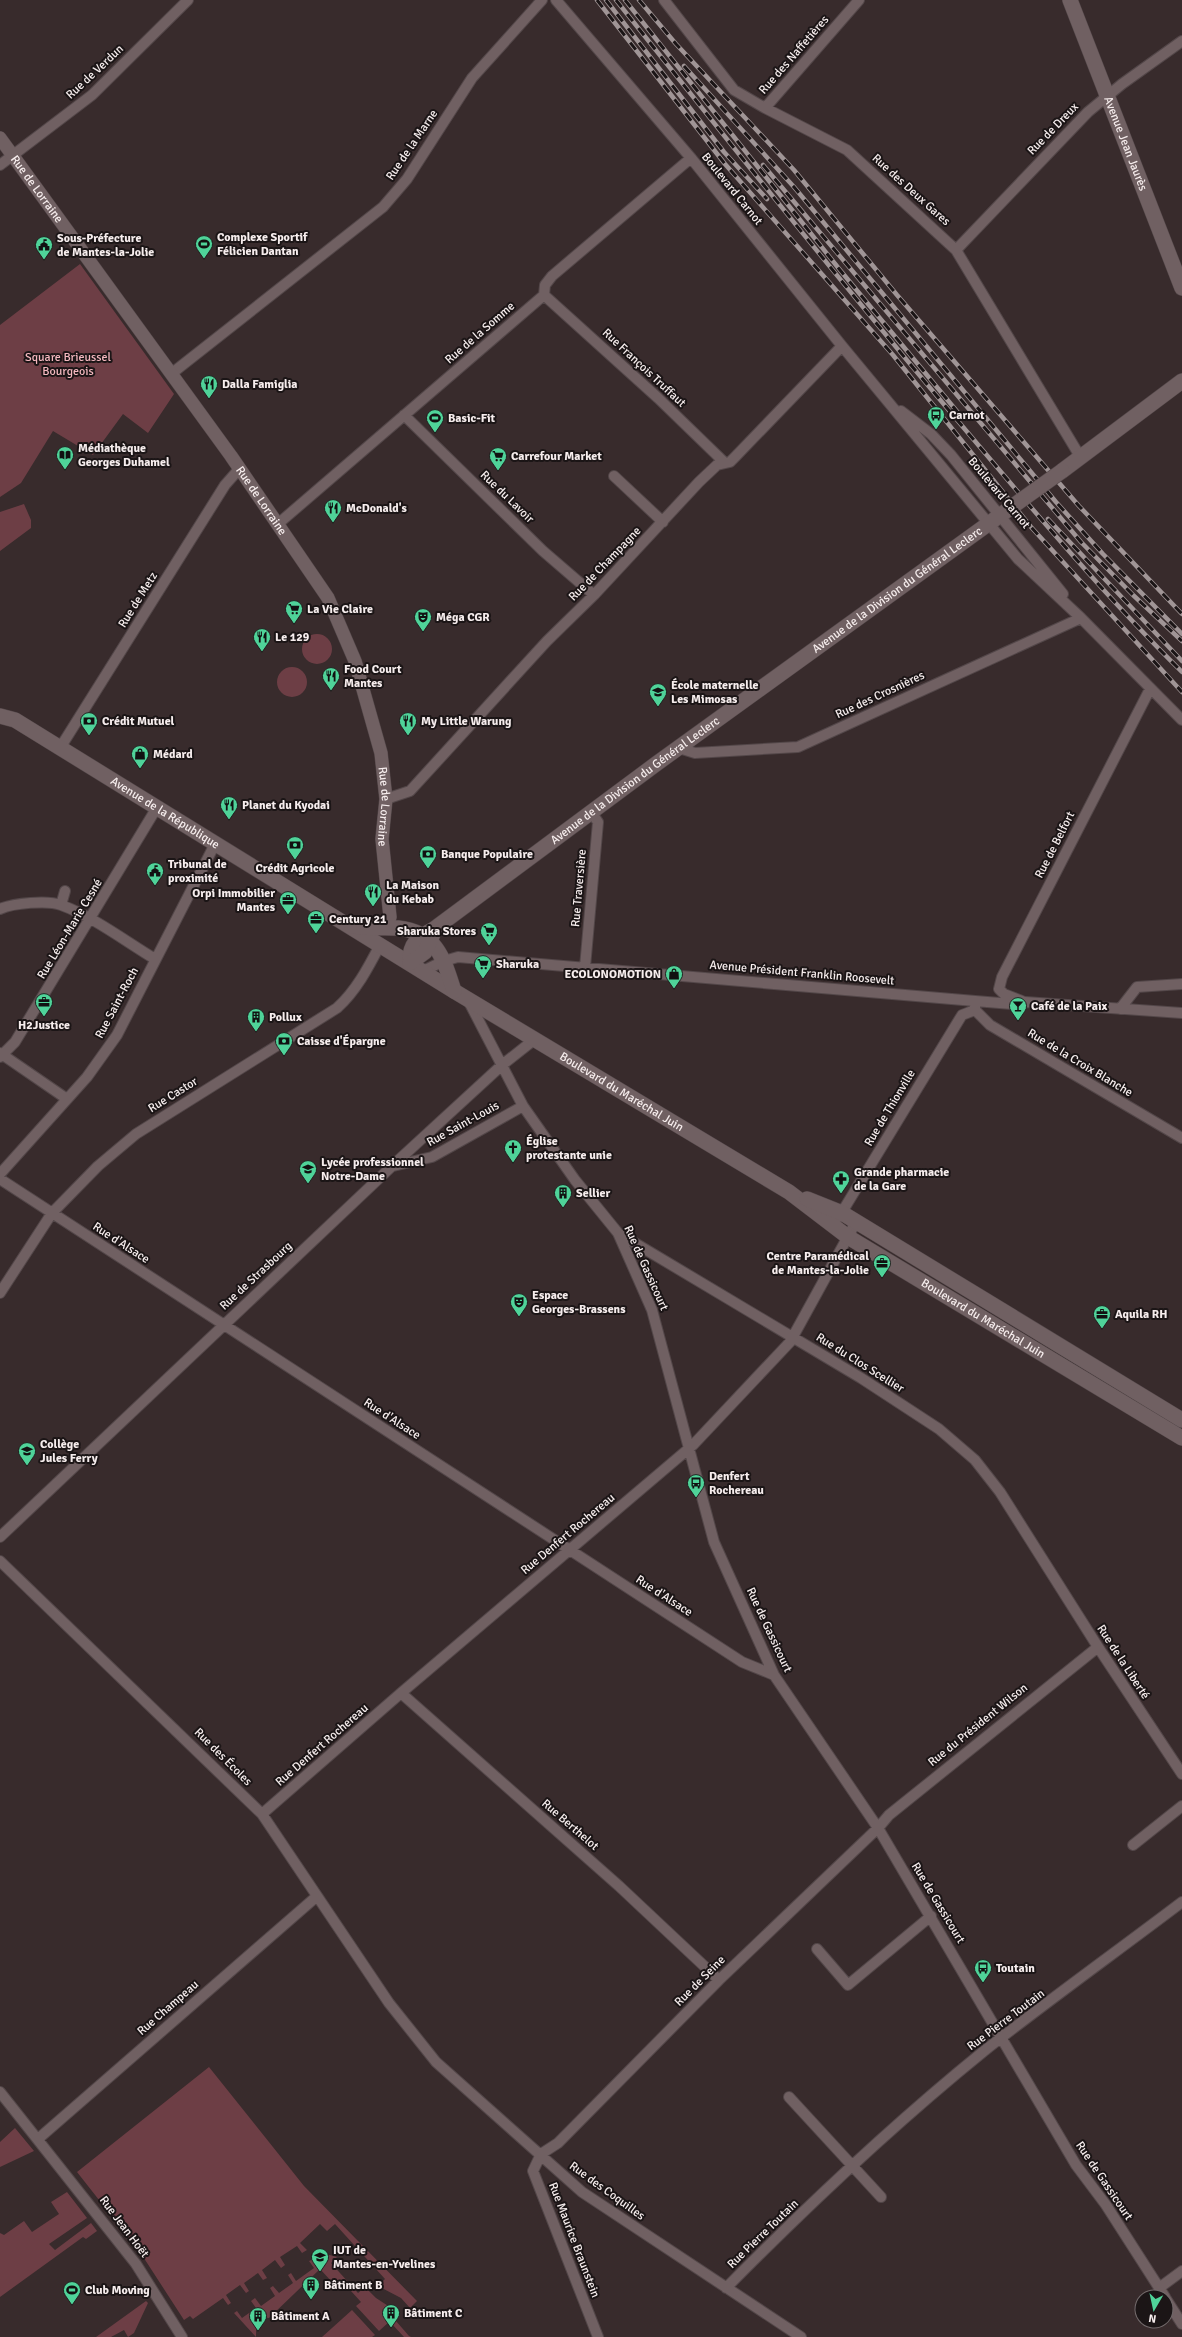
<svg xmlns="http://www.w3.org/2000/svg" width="1182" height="2337" viewBox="0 0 1182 2337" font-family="Signika,sans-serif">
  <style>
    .green { fill: #6d3e45 }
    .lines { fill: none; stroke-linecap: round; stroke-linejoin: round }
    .minor-casing { stroke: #534749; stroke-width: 12 }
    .tertiary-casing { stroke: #534749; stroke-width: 14 }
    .secondary-casing { stroke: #534749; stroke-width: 16 }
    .minor { stroke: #706062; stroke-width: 10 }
    .tertiary { stroke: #706062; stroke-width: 13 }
    .secondary { stroke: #706062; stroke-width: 15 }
    .rail-casing { stroke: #a09596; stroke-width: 4.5 }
    .rail { stroke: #1b1516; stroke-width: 3; stroke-dasharray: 9; stroke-linecap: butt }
    .secondary-bridge-casing { stroke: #534749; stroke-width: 16; stroke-linecap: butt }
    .secondary-bridge { stroke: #706062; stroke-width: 15 }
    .labels { text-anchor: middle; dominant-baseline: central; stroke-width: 4; stroke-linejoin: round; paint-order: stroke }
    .street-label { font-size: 12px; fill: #f6eded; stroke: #1b1516 }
    .poi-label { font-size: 12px; font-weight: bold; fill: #f6eded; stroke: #1b1516; text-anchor: start }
    .park-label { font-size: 12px; fill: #f5b9c0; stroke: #1b1516 }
  </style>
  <rect width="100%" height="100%" fill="#382b2c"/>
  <path class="green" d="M80 264 174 394 148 433 123 414 93 455 53 431 21 483 0 497V325Z
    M24 504 31 520V528L0 551V512Z
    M302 649a15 15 0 1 1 30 0a15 15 0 1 1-30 0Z
    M277 682a15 15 0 1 1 30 0a15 15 0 1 1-30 0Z
    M209 2067 304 2186 417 2301 410 2308 401 2298 378 2286 385 2279 335 2224 327 2231 320 2224 300 2243 307 2250 302 2253 297 2246 280 2257 285 2265 281 2268 275 2260 262 2270 267 2278 263 2280 258 2273 244 2283 249 2291 246 2293 240 2285 226 2295 231 2303 228 2305 223 2298 193 2319 190 2316 184 2320 140 2252 77 2172Z
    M15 2128 34 2151 0 2167V2142Z
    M67 2192 87 2218 49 2244 55 2250 91 2223 97 2231 86 2239 83 2237 0 2297V2233L4 2235 24 2221 32 2232 59 2214 51 2202Z
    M326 2254 337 2257 331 2263 358 2293 365 2287 376 2298 399 2313 379 2331 356 2306 361 2302 341 2280 332 2282 320 2269 269 2318C253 2316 257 2328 256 2337L234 2313 237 2311 242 2318 256 2308 251 2301 255 2298 261 2306 275 2296 270 2288 273 2286 279 2293 293 2283 288 2275 291 2273 296 2281 314 2268 309 2261Z
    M146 2301 148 2303 134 2333 128 2337 124 2330 111 2337H96Z
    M352 2310 375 2335 372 2337H322Z
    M396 2321 409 2336 411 2337H404L391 2323Z"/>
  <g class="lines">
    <g class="minor-casing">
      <path id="minor" d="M556 0 691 158 842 346 1018 559 1081 618 1182 720
        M664 0 734 90 765 108 847 150 956 250 1081 458
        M765 108 859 0
        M0 165 92 95 188 0
        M956 250 1088 112 1122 84 1182 41
        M544 295 658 398 724 462
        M171 374 383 207 407 179 472 78 542 0
        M901 411 931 434 951 455 1063 594
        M404 415 543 551 594 595
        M614 476 663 522
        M279 523 544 295 545 285 552 276 691 158
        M60 748 225 485 240 468
        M679 748 695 753 798 747 1081 618
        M386 799 410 791 547 641 594 595 699 482 717 465 730 462 735 457 842 346
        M61 905 65 891
        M0 909C13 903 48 900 61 905 94 917 125 941 155 959
        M585 967 598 822 591 812
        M423 971 444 961 458 957 975 1001 1012 1004 1025 1002 1182 1013
        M468 1000 523 1106 575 1180 618 1233 652 1310 714 1542 774 1675 878 1828 1076 2165 1106 2205 1165 2297
        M1022 1001 1004 994 999 989 1002 977 1150 689
        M975 1005V1010L990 1025 1182 1138
        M1120 1009 1137 987 1182 984
        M0 1053 67 1099
        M0 1057 15 1042 156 809
        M393 1166 432 1157 523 1106
        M0 1174 87 1077 117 1035 215 844
        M0 1179 742 1662 774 1675
        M839 1217 962 1015 975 1010
        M618 1233 861 1378 939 1429 975 1460 1000 1492 1098 1647 1182 1774
        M0 1293 52 1213 98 1166 136 1134 337 1008C356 991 368 968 380 945
        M0 1537 391 1167 502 1065 535 1039
        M0 1561 262 1814 389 2003 436 2062 582 2192 801 2337
        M401 1693 619 1886 719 1980
        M262 1814 401 1693 693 1445 790 1342 856 1222
        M1133 1845 1182 1806
        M817 1949 848 1985 931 1916
        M0 2092 136 2264 182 2337
        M789 2097 881 2197
        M38 2139 316 1897
        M726 2288C808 2205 894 2124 984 2051 1049 2000 1116 1952 1182 1902
        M1159 2288 1182 2271
        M1166 2299 1182 2324
        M598 2337 533 2171 541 2154 558 2143 719 1980 878 1828 889 1815 1098 1647"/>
    </g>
    <g class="tertiary-casing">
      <g id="tertiary">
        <path id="s1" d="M0 138 231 456 328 598 355 661 381 753 386 799 382 839 390 917 387 928"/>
      </g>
    </g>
    <g class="secondary-casing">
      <g id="secondary">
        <path id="s2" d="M1070 0 1182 288"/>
        <path d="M1062 471 1182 381"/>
        <path id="s3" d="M0 716 15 720 454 991 789 1192 848 1237 1182 1438"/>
        <path d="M352 926C367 929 383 927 398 928 437 932 444 960 454 991"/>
        <path id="s4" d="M410 963C409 944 417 938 434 929L656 764 1013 506"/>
        <path d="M410 963 425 952 433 934"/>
        <path d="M807 1199 842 1213 1182 1420"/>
      </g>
    </g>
    <use href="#minor" class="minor"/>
    <use href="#tertiary" class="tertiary"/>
    <use href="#secondary" class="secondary"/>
    <g class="rail-casing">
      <path id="rail" d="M597 0 725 164 893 355 1031 527 1182 692
        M606 0 724 152 767 199
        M616 0C725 137 834 274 947 408 1023 498 1098 589 1182 672
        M625 0 840 270 960 415
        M639 0 676 44 794 170 897 295 1079 506 1182 614
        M684 66 794 187 1056 502 1103 554 1182 634
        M763 165 1081 542 1133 595 1182 641
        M1048 519 1182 661"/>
    </g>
    <use href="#rail" class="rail"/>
    <g class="secondary-bridge-casing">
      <path id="secondary-bridge" d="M1013 506 1062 471"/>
    </g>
    <use href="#secondary-bridge" class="secondary-bridge"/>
  </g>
  <defs>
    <g id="stadium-pin" transform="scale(0.9)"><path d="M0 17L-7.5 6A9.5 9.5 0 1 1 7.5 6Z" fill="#4fd399" stroke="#1b1516"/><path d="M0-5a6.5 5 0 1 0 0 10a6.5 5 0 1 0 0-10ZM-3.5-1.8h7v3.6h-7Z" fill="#111"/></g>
    <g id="civic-pin" transform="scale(0.9)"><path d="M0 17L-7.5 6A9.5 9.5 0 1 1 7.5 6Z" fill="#4fd399" stroke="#1b1516"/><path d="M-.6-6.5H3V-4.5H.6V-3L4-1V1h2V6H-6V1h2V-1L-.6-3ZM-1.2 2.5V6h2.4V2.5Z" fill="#111"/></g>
    <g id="restaurant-pin" transform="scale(0.9)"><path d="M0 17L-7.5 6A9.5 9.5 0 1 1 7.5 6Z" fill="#4fd399" stroke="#1b1516"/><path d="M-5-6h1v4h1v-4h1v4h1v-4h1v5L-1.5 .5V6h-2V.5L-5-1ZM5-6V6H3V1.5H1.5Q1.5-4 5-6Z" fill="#111"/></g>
    <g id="bus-pin" transform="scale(0.9)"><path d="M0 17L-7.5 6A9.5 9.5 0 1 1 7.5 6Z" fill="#4fd399" stroke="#1b1516"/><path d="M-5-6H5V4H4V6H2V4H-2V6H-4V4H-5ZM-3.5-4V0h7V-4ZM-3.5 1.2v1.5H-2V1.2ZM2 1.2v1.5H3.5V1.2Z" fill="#111"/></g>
    <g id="library-pin" transform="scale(0.9)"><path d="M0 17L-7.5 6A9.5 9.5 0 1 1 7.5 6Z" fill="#4fd399" stroke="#1b1516"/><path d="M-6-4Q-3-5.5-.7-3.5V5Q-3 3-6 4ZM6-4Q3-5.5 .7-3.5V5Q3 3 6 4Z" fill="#111"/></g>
    <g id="supermarket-pin" transform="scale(0.9)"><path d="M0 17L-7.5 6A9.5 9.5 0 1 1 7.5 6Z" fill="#4fd399" stroke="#1b1516"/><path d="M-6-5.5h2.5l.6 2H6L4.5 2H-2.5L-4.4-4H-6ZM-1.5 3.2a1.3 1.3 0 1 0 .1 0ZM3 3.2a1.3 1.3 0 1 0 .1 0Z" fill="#111"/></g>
    <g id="theatre-pin" transform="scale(0.9)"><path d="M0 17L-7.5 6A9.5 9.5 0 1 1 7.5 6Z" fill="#4fd399" stroke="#1b1516"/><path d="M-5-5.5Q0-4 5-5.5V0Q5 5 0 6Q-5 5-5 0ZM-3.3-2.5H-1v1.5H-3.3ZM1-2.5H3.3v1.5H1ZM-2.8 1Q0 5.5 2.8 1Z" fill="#111"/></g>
    <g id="school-pin" transform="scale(0.9)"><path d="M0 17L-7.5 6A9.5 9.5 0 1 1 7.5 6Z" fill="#4fd399" stroke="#1b1516"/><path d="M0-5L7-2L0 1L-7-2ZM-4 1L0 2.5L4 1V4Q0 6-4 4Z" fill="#111"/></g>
    <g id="bank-pin" transform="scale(0.9)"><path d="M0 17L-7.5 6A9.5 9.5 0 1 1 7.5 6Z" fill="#4fd399" stroke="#1b1516"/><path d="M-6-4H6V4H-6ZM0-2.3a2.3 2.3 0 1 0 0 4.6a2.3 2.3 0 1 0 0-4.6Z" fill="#111"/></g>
    <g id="shop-pin" transform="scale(0.9)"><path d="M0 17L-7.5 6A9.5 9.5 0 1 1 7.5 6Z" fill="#4fd399" stroke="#1b1516"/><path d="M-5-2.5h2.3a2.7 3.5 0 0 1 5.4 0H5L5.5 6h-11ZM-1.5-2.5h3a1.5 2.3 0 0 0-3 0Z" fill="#111"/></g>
    <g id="office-pin" transform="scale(0.9)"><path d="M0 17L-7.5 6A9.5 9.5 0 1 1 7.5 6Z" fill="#4fd399" stroke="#1b1516"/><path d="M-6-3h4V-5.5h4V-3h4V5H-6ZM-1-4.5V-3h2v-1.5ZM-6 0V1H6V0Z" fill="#111"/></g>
    <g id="bar-pin" transform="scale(0.9)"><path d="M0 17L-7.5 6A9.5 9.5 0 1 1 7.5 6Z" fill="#4fd399" stroke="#1b1516"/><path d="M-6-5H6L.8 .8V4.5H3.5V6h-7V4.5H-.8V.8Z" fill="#111"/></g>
    <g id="building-pin" transform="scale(0.9)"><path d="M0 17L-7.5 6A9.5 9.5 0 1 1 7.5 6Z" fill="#4fd399" stroke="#1b1516"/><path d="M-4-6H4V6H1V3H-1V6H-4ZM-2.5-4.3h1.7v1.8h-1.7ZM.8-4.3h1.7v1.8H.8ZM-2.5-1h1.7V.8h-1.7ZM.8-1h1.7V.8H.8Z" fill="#111"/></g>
    <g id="church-pin" transform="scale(0.9)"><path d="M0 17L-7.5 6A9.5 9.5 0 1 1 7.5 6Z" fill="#4fd399" stroke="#1b1516"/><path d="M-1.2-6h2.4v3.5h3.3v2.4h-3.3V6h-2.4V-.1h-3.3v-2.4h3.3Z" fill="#111"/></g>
    <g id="pharmacy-pin" transform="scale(0.9)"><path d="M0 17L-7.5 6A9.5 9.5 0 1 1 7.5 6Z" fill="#4fd399" stroke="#1b1516"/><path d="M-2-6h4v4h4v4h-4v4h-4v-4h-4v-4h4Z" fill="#111"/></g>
    <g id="university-pin" transform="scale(0.9)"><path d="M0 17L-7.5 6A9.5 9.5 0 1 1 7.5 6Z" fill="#4fd399" stroke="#1b1516"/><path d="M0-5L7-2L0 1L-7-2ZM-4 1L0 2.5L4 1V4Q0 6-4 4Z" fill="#111"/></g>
  </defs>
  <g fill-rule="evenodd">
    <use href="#stadium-pin" x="204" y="244"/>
    <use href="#civic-pin" x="44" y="245"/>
    <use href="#restaurant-pin" x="209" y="384"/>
    <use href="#bus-pin" x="936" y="415"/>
    <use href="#stadium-pin" x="435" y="418"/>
    <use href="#library-pin" x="65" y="455"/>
    <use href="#supermarket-pin" x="498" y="456"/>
    <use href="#restaurant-pin" x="333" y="508"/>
    <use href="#supermarket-pin" x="294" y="609"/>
    <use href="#theatre-pin" x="423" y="617"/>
    <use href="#restaurant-pin" x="262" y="637"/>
    <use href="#restaurant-pin" x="331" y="676"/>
    <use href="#school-pin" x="658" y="692"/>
    <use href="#bank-pin" x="89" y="721"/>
    <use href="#restaurant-pin" x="408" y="721"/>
    <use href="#shop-pin" x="140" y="754"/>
    <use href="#restaurant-pin" x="229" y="805"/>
    <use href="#bank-pin" x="295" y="845"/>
    <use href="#bank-pin" x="428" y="854"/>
    <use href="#civic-pin" x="155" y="871"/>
    <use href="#restaurant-pin" x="373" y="892"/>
    <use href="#office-pin" x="288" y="900"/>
    <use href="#office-pin" x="316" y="919"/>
    <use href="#supermarket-pin" x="489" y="931"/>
    <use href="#supermarket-pin" x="483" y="964"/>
    <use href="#shop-pin" x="674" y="974"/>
    <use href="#office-pin" x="44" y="1002"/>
    <use href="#bar-pin" x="1018" y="1006"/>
    <use href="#building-pin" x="256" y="1017"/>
    <use href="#bank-pin" x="284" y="1041"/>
    <use href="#church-pin" x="513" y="1148"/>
    <use href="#school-pin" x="308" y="1169"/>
    <use href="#pharmacy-pin" x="841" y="1179"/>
    <use href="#building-pin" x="563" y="1193"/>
    <use href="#office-pin" x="882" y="1263"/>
    <use href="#theatre-pin" x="519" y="1302"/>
    <use href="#office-pin" x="1102" y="1314"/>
    <use href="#school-pin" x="27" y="1451"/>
    <use href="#bus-pin" x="696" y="1483"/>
    <use href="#bus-pin" x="983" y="1968"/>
    <use href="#university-pin" x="320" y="2257"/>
    <use href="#building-pin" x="311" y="2285"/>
    <use href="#stadium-pin" x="72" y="2290"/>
    <use href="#building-pin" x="391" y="2313"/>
    <use href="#building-pin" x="258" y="2316"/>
  </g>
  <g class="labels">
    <g class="street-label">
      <text transform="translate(794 55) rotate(-49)">Rue des Naffetières</text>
      <text transform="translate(95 72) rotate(-43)">Rue de Verdun</text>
      <text transform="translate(1053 129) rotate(-46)">Rue de Dreux</text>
      <text stroke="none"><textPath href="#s2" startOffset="154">Avenue Jean Jaurès</textPath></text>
      <text transform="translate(412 145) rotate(-56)">Rue de la Marne</text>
      <text stroke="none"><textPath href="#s1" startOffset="63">Rue de Lorraine</textPath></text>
      <text transform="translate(732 189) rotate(51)">Boulevard Carnot</text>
      <text transform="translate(911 190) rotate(42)">Rue des Deux Gares</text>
      <text transform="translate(480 333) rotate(-41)">Rue de la Somme</text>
      <text transform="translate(644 368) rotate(43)">Rue François Truffaut</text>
      <text transform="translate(999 493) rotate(50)">Boulevard Carnot</text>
      <text transform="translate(507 497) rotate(44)">Rue du Lavoir</text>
      <text stroke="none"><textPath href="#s1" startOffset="447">Rue de Lorraine</textPath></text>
      <text transform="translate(605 564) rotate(-46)">Rue de Champagne</text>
      <text stroke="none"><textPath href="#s4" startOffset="619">Avenue de la Division du Général Leclerc</textPath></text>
      <text transform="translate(138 600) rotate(-58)">Rue de Metz</text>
      <text transform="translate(880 695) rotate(-25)">Rue des Crosnières</text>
      <text stroke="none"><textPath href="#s4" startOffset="295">Avenue de la Division du Général Leclerc</textPath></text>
      <text stroke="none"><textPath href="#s1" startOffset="783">Rue de Lorraine</textPath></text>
      <text stroke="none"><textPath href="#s3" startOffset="192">Avenue de la République</textPath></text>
      <text transform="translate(1055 845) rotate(-63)">Rue de Belfort</text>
      <text transform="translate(579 888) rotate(-85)">Rue Traversière</text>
      <text transform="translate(70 929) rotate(-59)">Rue Léon-Marie Cesné</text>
      <text transform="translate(802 973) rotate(5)">Avenue Président Franklin Roosevelt</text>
      <text transform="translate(117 1003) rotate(-62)">Rue Saint-Roch</text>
      <text transform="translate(1080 1063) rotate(31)">Rue de la Croix Blanche</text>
      <text stroke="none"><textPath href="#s3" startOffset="727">Boulevard du Maréchal Juin</textPath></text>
      <text transform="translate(173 1095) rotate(-32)">Rue Castor</text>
      <text transform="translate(890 1108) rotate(-59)">Rue de Thionville</text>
      <text transform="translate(463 1124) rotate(-29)">Rue Saint-Louis</text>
      <text transform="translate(121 1243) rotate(33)">Rue d'Alsace</text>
      <text transform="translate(646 1268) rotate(66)">Rue de Gassicourt</text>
      <text transform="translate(256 1276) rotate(-43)">Rue de Strasbourg</text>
      <text stroke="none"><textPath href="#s3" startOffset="1154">Boulevard du Maréchal Juin</textPath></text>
      <text transform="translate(860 1363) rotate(32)">Rue du Clos Scellier</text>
      <text transform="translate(392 1419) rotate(33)">Rue d'Alsace</text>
      <text transform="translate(568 1534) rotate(-40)">Rue Denfert Rochereau</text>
      <text transform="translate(664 1596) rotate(33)">Rue d'Alsace</text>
      <text transform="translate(769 1630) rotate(65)">Rue de Gassicourt</text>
      <text transform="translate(1123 1662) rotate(57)">Rue de la Liberté</text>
      <text transform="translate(978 1725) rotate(-39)">Rue du Président Wilson</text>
      <text transform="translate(322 1745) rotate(-41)">Rue Denfert Rochereau</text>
      <text transform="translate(223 1757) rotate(45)">Rue des Écoles</text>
      <text transform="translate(570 1825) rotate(41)">Rue Berthelot</text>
      <text transform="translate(938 1903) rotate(59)">Rue de Gassicourt</text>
      <text transform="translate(700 1981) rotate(-45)">Rue de Seine</text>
      <text transform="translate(168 2008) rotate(-41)">Rue Champeau</text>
      <text transform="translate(1006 2020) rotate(-37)">Rue Pierre Toutain</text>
      <text transform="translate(1104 2181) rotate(56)">Rue de Gassicourt</text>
      <text transform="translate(607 2191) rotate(36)">Rue des Coquilles</text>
      <text transform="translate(124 2227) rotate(53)">Rue Jean Hoët</text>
      <text transform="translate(763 2234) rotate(-44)">Rue Pierre Toutain</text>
      <text transform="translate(574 2240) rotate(69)">Rue Maurice Braunstein</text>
    </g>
    <g class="poi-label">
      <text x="217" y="237">Complexe Sportif<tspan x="217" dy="14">Félicien Dantan</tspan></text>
      <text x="57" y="238">Sous-Préfecture<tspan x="57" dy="14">de Mantes-la-Jolie</tspan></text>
      <text x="222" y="384">Dalla Famiglia</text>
      <text x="949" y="415">Carnot</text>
      <text x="448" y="418">Basic-Fit</text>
      <text x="78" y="448">Médiathèque<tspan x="78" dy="14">Georges Duhamel</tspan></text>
      <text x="511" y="456">Carrefour Market</text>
      <text x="346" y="508">McDonald's</text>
      <text x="307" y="609">La Vie Claire</text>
      <text x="436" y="617">Méga CGR</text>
      <text x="275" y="637">Le 129</text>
      <text x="344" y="669">Food Court<tspan x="344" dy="14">Mantes</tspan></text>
      <text x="671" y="685">École maternelle<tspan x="671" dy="14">Les Mimosas</tspan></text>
      <text x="102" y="721">Crédit Mutuel</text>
      <text x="421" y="721">My Little Warung</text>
      <text x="153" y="754">Médard</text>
      <text x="242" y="805">Planet du Kyodai</text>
      <text x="441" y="854">Banque Populaire</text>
      <text x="168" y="864">Tribunal de<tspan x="168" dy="14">proximité</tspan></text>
      <text x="295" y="868" text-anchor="middle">Crédit Agricole</text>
      <text x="386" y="885">La Maison<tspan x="386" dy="14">du Kebab</tspan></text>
      <text x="275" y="893" text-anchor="end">Orpi Immobilier<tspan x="275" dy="14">Mantes</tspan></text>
      <text x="329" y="919">Century 21</text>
      <text x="476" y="931" text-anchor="end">Sharuka Stores</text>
      <text x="496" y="964">Sharuka</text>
      <text x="661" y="974" text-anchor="end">ECOLONOMOTION</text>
      <text x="1031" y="1006">Café de la Paix</text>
      <text x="269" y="1017">Pollux</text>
      <text x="44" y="1025" text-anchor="middle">H2Justice</text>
      <text x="297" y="1041">Caisse d'Épargne</text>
      <text x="526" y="1141">Église<tspan x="526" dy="14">protestante unie</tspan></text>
      <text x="321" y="1162">Lycée professionnel<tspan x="321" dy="14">Notre-Dame</tspan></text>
      <text x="854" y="1172">Grande pharmacie<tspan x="854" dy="14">de la Gare</tspan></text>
      <text x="576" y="1193">Sellier</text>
      <text x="869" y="1256" text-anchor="end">Centre Paramédical<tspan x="869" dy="14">de Mantes-la-Jolie</tspan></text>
      <text x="532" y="1295">Espace<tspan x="532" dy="14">Georges-Brassens</tspan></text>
      <text x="1115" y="1314">Aquila RH</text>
      <text x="40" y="1444">Collège<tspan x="40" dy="14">Jules Ferry</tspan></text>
      <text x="709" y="1476">Denfert<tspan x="709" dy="14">Rochereau</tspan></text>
      <text x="996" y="1968">Toutain</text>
      <text x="333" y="2250">IUT de<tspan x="333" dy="14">Mantes-en-Yvelines</tspan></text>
      <text x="324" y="2285">Bâtiment B</text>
      <text x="85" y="2290">Club Moving</text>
      <text x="404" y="2313">Bâtiment C</text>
      <text x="271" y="2316">Bâtiment A</text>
    </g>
    <g class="park-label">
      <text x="68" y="357">Square Brieussel<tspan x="68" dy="14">Bourgeois</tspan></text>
    </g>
  </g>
  <g transform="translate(1154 2309) rotate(189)"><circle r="19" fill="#1b1516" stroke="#736b6c"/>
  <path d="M0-3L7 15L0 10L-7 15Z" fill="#4fd399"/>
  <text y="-6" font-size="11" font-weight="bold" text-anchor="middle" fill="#f6eded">N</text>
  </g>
</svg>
